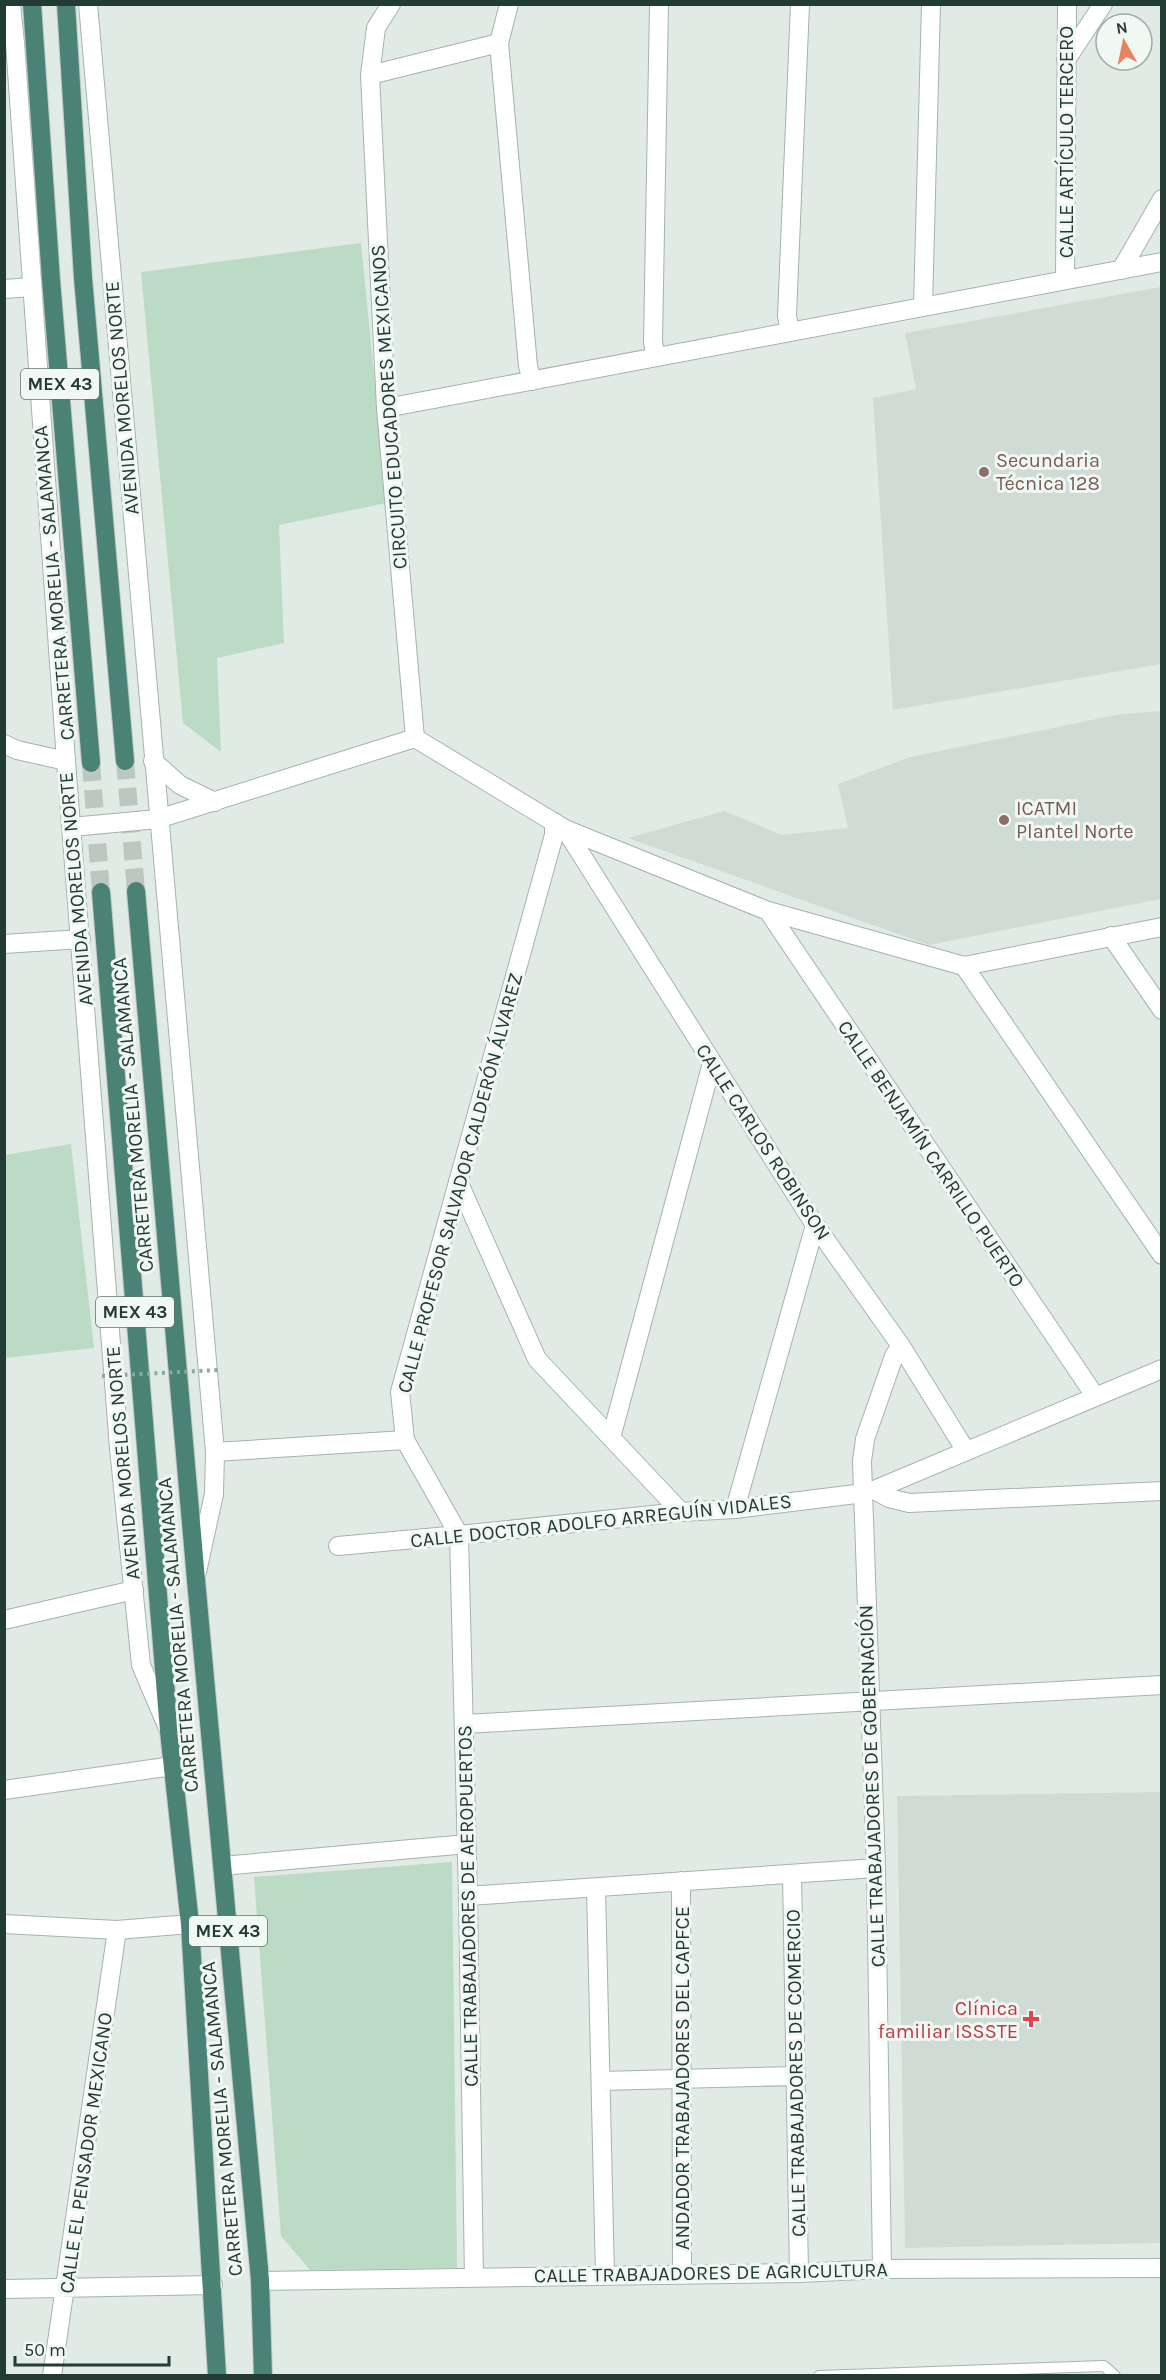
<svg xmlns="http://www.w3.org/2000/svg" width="1166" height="2380" viewBox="0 0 1166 2380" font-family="Karla,sans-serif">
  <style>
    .built { fill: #cfdbd5 }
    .green { fill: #bbdbc4 }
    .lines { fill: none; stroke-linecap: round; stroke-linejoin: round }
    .trunk-tunnel { stroke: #bbc8c2; stroke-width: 18; stroke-dasharray: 18 9; stroke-linecap: butt }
    .service-casing { stroke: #a4b3ad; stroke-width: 12 }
    .minor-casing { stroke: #a4b3ad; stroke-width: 20 }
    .tertiary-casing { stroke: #a4b3ad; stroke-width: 20 }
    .trunk-casing { stroke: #c1c8c6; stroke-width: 20 }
    .service { stroke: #fff; stroke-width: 10 }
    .minor { stroke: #fff; stroke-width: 18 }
    .tertiary { stroke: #fff; stroke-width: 18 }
    .trunk { stroke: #4b8276; stroke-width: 18 }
    .path-bridge { stroke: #83ada0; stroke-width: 4; stroke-dasharray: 3 4.5; stroke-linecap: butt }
    .education-dot { fill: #8d6e63; stroke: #f1f8f4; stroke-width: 2 }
    .health-dot { fill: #e0444e; stroke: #f1f8f4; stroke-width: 2 }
    .labels { text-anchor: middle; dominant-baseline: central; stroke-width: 6; stroke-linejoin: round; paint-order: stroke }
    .shield { fill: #f1f8f4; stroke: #60746e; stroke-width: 1.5 }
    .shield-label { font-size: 18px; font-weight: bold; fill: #223b34 }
    .street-label { font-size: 20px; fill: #223b34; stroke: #f1f8f4 }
    .education-label { font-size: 20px; fill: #785e54; stroke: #f1f8f4; text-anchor: start }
    .health-label { font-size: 20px; fill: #be3a42; stroke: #f1f8f4; text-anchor: end }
  </style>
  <rect width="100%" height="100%" fill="#e1ebe6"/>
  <path class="built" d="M1161 287V664L893 710 873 398 916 389 905 333Z
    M1161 711V899L929 945 628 838 724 811 782 835 848 828 838 784 910 757 1121 714Z
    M1161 1792V2243L905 2248 897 1796Z"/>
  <path class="green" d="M361 243 387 503 279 525 284 643 217 658 221 752 183 723 141 272Z
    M71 1144 94 1348 5 1358V1155Z
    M452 1862 457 2268 310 2270 281 2236 254 1877Z"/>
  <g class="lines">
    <path class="trunk-tunnel" d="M125 761 136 891
      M91 763 101 892"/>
    <g class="service-casing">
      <path id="service" d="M819 2376 1104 2366 1115 2376"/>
    </g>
    <g class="minor-casing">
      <path id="minor" d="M391 4 376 28 370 75 386 408 415 738
        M509 4 499 43 528 366 532 381
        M1066 60 1103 4
        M370 75 499 43
        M1121 270 1162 199
        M1065 280 1067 4
        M4 289 32 287
        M923 307 931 4
        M790 332 787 316 800 4
        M656 357 653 342 659 4
        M386 408 1162 262
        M4 744 17 750 66 761
        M565 829 815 1225 901 1346 966 1451
        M768 911 1095 1396
        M1111 936 1162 1010
        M4 944 81 939
        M964 966 1162 1255
        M458 1181 537 1359 681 1512
        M611 1438 712 1063
        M405 1440 400 1392 554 835V822
        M735 1509 815 1225
        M338 1546 459 1535 468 1896 474 2278
        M4 1620 134 1590
        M464 1724 1162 1685
        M4 1790 173 1766
        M222 1866 467 1844
        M792 1874 799 2273
        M681 1881 682 2275
        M596 1888 605 2276
        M468 1896 876 1868
        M601 2081 796 2076
        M882 2269 876 1868 862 1461 865 1439 894 1356 901 1346
        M260 2281 799 2273 882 2269 1162 2268
        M4 2289 213 2285
        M52 2376 117 1930"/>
    </g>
    <g class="tertiary-casing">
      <path id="tertiary" d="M11 4 15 43 66 761 119 1448 141 1665 167 1726
        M88 4 215 1452 214 1494 197 1572
        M153 761 180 785 215 802
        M71 827 158 819 415 738 565 829 768 911 964 966 1162 927
        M215 1452 405 1440 459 1535 681 1512 735 1509 864 1493
        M874 1490 1162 1369
        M874 1490 889 1498 909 1503 1162 1491
        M4 1924 117 1930 190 1924"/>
    </g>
    <g class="trunk-casing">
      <path id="trunk" d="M32 4 51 280 91 763
        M66 4 83 278 125 761
        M136 891 196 1580 260 2280 263 2376
        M101 892 169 1731 190 1924 217 2376"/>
    </g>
    <use href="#service" class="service"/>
    <use href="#minor" class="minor"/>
    <use href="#tertiary" class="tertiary"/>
    <use href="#trunk" class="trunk"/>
    <path class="path-bridge" d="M102 1376 218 1370"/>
  </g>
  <g class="education-dot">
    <circle cx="984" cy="472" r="6"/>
    <circle cx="1004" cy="820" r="6"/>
  </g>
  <path class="health-dot" d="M1028 2010h6v6h6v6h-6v6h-6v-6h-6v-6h6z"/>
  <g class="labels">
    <g class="shield">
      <rect x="21" y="369" width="78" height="30" rx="4.5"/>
      <rect x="96" y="1297" width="78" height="30" rx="4.5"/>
      <rect x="189" y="1916" width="78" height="30" rx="4.5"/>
    </g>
    <g class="shield-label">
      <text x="60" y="384">MEX 43</text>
      <text x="135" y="1312">MEX 43</text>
      <text x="228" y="1931">MEX 43</text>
    </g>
    <g class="street-label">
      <text transform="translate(1066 142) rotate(-90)">CALLE ARTÍCULO TERCERO</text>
      <text transform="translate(122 398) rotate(-95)">AVENIDA MORELOS NORTE</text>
      <text transform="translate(389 407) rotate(-94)">CIRCUITO EDUCADORES MEXICANOS</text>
      <text transform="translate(54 583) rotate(-95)">CARRETERA MORELIA - SALAMANCA</text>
      <text transform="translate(76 889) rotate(-95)">AVENIDA MORELOS NORTE</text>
      <text transform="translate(133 1115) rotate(-95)">CARRETERA MORELIA - SALAMANCA</text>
      <text transform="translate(763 1142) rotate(57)">CALLE CARLOS ROBINSON</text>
      <text transform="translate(931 1154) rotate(56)">CALLE BENJAMÍN CARRILLO PUERTO</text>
      <text transform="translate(460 1183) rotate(-75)">CALLE PROFESOR SALVADOR CALDERÓN ÁLVAREZ</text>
      <text transform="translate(123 1463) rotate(-95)">AVENIDA MORELOS NORTE</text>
      <text transform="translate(601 1521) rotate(-6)">CALLE DOCTOR ADOLFO ARREGUÍN VIDALES</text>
      <text transform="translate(178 1635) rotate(-95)">CARRETERA MORELIA - SALAMANCA</text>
      <text transform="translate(872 1786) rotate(-92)">CALLE TRABAJADORES DE GOBERNACIÓN</text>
      <text transform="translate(468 1906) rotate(-91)">CALLE TRABAJADORES DE AEROPUERTOS</text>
      <text transform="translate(796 2073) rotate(-91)">CALLE TRABAJADORES DE COMERCIO</text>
      <text transform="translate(682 2078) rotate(-90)">ANDADOR TRABAJADORES DEL CAPFCE</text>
      <text transform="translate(222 2119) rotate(-95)">CARRETERA MORELIA - SALAMANCA</text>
      <text transform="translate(86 2153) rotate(-82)">CALLE EL PENSADOR MEXICANO</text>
      <text transform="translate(711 2273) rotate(-1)">CALLE TRABAJADORES DE AGRICULTURA</text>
    </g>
    <g class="education-label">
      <text x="996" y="460">Secundaria<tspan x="996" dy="23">Técnica 128</tspan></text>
      <text x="1016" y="808">ICATMI<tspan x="1016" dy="23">Plantel Norte</tspan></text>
    </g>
    <g class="health-label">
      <text x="1018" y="2008">Clínica<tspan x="1018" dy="23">familiar ISSSTE</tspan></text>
    </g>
  </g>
  <rect width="1166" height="2380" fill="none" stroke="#223b34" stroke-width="12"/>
  <g transform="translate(1124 42) rotate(351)"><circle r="28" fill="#f1f8f4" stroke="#9eaca7" stroke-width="1.5"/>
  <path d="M0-4.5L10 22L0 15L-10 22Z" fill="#eb825e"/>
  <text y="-9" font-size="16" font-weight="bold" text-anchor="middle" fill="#223b34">N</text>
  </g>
  <path d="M15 2356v9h154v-9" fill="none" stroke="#223b34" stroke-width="3"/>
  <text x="24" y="2356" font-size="18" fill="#223b34" stroke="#f1f8f4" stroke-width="4.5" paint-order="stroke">50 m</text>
</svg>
